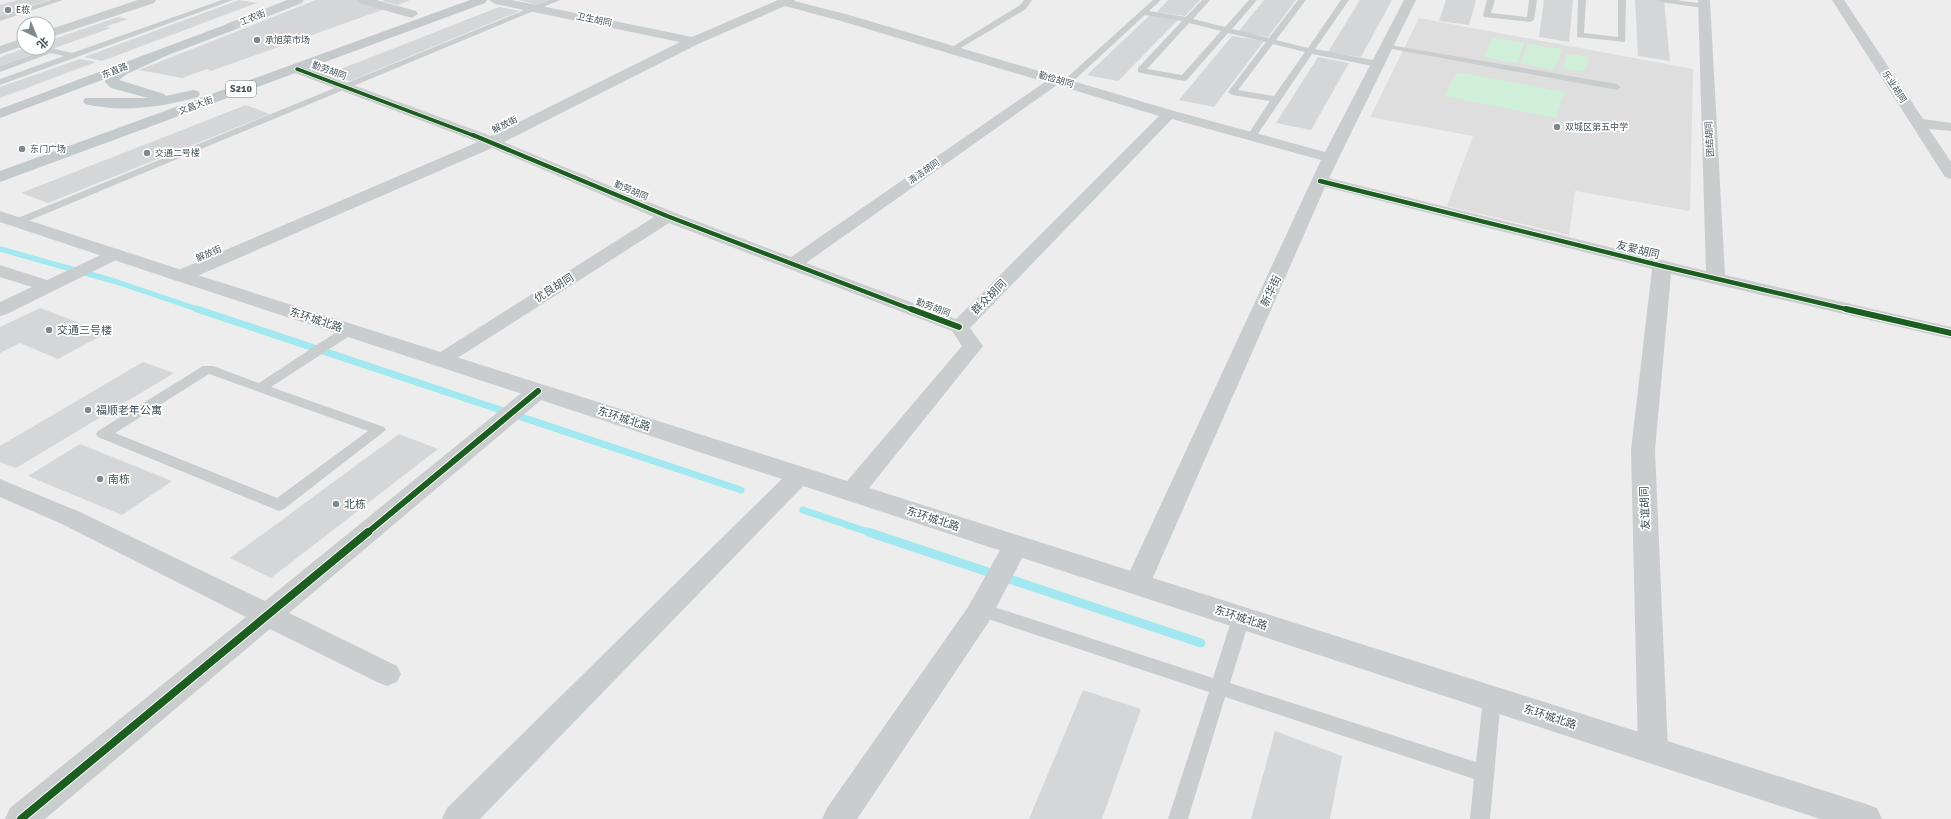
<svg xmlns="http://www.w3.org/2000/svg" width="1951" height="819" viewBox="0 0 1951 819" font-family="Signika,'Noto Sans SC',sans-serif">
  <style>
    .education { fill: #dfdedf }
    .green { fill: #cfefd8 }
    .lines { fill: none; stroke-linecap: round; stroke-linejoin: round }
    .stream-far2 { stroke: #a1e8f0; stroke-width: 5.5 }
    .stream-far1 { stroke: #a1e8f0; stroke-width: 7 }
    .stream { stroke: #a1e8f0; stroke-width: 9 }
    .building { fill: #d5d6d7 }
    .service { fill: #c9cdce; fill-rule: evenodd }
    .minor { fill: #c9cdce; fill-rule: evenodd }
    .tertiary { fill: #c9cdce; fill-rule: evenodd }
    .secondary { fill: #c9cdd0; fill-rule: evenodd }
    .primary { fill: #c4c9cc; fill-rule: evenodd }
    .cycleway-far3-casing { stroke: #fff; stroke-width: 5 }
    .cycleway-far2-casing { stroke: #fff; stroke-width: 6 }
    .cycleway-far1-casing { stroke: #fff; stroke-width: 8 }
    .cycleway-casing { stroke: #fff; stroke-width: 10 }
    .cycleway-far3 { stroke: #1b5e20; stroke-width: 3.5 }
    .cycleway-far2 { stroke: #1b5e20; stroke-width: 4.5 }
    .cycleway-far1 { stroke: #1b5e20; stroke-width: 6 }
    .cycleway { stroke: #1b5e20; stroke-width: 8 }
    .poi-dot { fill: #7f888d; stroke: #fff; stroke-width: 1.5 }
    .labels { text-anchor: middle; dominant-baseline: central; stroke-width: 3.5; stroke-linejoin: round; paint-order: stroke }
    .far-poi-label { font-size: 9px; fill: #43525a; stroke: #fff; text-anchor: start }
    .far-street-label { font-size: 9px; fill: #43525a; stroke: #fff }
    .shield { fill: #fff; stroke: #7b868c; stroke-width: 1 }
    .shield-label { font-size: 10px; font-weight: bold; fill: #43525a }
    .street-label { font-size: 11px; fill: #43525a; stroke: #fff }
    .poi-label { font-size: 11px; fill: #43525a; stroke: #fff; text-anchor: start }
  </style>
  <rect width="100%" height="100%" fill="#eeeded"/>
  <path class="education" d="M1419 18 1693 69 1690 211 1575 191 1569 235 1447 206 1473 136 1370 117Z"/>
  <path class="green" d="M1493 38 1525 43 1517 63 1483 57Z
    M1528 44 1562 49 1554 70 1520 63Z
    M1567 54 1589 57 1585 72 1563 68Z
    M1457 72 1565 92 1556 118 1444 96Z"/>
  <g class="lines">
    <path class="stream-far2" d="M0 249 114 281 200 310"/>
    <path class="stream-far1" d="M197 309 741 490
      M803 510 871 533"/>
    <path class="stream" d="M868 532 1201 643"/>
  </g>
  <path class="building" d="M17 0H49L0 16V5Z
    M239 0 257 3 102 61 84 57Z
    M316 0H358L382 6V10L211 71 207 69 182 78 139 70Z
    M385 0H410L398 5 382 1Z
    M519 0H548L537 5Z
    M1168 0H1200L1185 16 1157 12Z
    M1264 0H1296L1268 37 1238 32Z
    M1360 0H1392L1361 57 1328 52Z
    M1446 0H1476L1469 25 1439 21Z
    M1544 0H1573L1569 42 1539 37Z
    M1635 0H1664L1670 61 1638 56Z
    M499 7 520 11 350 81 328 74Z
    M1150 15 1178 20 1118 81 1087 75Z
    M118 17 128 19 105 27 111 28 49 50 44 49 48 48V41Z
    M1232 36 1264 41 1214 107 1179 100Z
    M26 48 42 51 0 66V57Z
    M1318 57 1349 63 1311 130 1276 123Z
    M80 59 96 62 0 98V87Z
    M246 105 270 114 48 203 21 193Z
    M40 308 106 333 58 359 20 343 0 353V327Z
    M143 362 174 373 16 468 0 462V446Z
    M399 434 438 449 271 578 230 558Z
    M80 444 172 481 122 515 28 476Z
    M1083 690 1141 709 1102 819H1029Z
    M1275 731 1342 756 1330 819H1251Z"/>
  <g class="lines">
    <path class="service" d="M51 0H63L0 21V16Z
      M222 0H233L0 85V79L64 56 51 53 0 72V66L51 48 72 53Z
      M549 0H560L21 224 17 225 11 222 13 220Z
      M1024 0H1032L1026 9 954 52H948L947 50 1020 5Z
      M1153 0H1161L1149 11 1186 17 1202 0H1210L1193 19 1225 27 1249 0H1257L1232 29 1269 38 1298 0H1306L1276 40 1308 48 1341 0H1349L1315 49 1378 61 1382 64 1378 67 1312 54 1255 138 1252 139 1247 136 1270 101 1232 95 1228 92 1266 42 1228 33 1187 80 1184 81 1141 73 1138 72V68L1182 21 1145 15 1069 85H1063V81ZM1189 23 1221 31 1182 75 1147 69ZM1273 44 1305 52 1274 96 1238 90Z
      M1487 0H1495L1491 13 1527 17 1529 0H1537L1534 20 1530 22 1484 17 1483 15Z
      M1578 0H1586L1584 33 1618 37V0H1626L1625 42 1577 37Z
      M1656 0H1677L1704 4 1708 6 1704 8 1660 2Z
      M1384 44 1617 84 1621 87 1617 90 1387 48 1383 46Z
      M349 326 354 327 355 330 354 333 271 387 384 427 386 430 284 509 279 511 274 509 98 437 96 434 98 431 203 366H213L259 383 344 327ZM209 374 368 431 277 498 115 433Z
      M982 603 1213 678 1232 618 1235 613 1241 611 1247 613 1250 618 1230 683 1476 762 1483 699 1485 693 1492 691 1499 693 1501 699 1490 819H1470L1474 779 1225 697 1188 819H1168L1209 692 976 615 973 610 976 605Z"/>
    <path class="minor" d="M138 0H156L154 3 48 38V30Z
      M357 0H376L416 11 418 14 412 18 359 3Z
      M489 0H512L692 37 778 0H795L794 1 849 15 1174 111 1325 152 1404 0H1416L1329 178 1706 271 1698 0H1710L1725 275 1951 327V339L1671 274 1655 450 1668 750 1664 760 1653 764 1642 760 1638 750 1631 450 1652 269 1325 187 1150 584 1146 591 1137 594 1128 591 1124 584 1321 160 1172 119 970 328 983 346 861 498 852 500 843 498 840 492 843 486 962 346 952 331 669 223 448 364 441 366 434 364 431 360 434 356 654 217 492 148 188 280 181 282 174 280 172 276 174 272 478 142 292 72 290 69 292 66H302L491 136 680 42 495 4ZM785 6 841 21 1045 82 791 257 673 212 504 142 698 44ZM1057 85 1159 116 956 319 806 263Z
      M1832 0H1844L1923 119 1951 123V131L1929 129 1951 162V179L1945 177 1943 174Z
      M24 38V46L0 54V46Z
      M114 249 120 250 123 254 120 258 7 314 0 316V302L32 287 0 277V265L47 280Z
      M538 384 546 386 549 391 546 396 289 613 397 666 401 674 397 682 387 686 377 682 270 629 45 819H5L10 808 246 617 62 524 0 497V479L80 512 265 601 530 386Z
      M1016 536 1025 538 1029 545 988 623 857 819H822L827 808 968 607 1007 538Z"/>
    <path class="tertiary" d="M799 468 807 470 811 476 807 482 480 819H442L447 808 791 470Z"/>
    <path class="secondary" d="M287 0H304L302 3 234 30 230 31 224 27 226 24Z
      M0 211 188 272 1866 804 1877 808 1882 819H1820L174 280 0 222Z"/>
    <path class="primary" d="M470 0H487L485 3 0 182V171Z
      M230 23 236 27 234 30 168 55 127 74 119 80 164 94 166 96 193 90 198 91 200 94 198 97C162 107 122 113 85 104L83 101 85 98H148L111 88 105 82V79L0 118V109Z"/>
    <g class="cycleway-far3-casing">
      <path id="cycleway-far3" d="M297 69 475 136"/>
    </g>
    <g class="cycleway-far2-casing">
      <path id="cycleway-far2" d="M473 135 667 216 913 310
        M1320 181 1662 266 1850 310"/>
    </g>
    <g class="cycleway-far1-casing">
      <path id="cycleway-far1" d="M911 309 959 327
        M1846 309 1951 333
        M367 533 538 391"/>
    </g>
    <g class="cycleway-casing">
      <path id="cycleway" d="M21 819 368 532"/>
    </g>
    <use href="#cycleway-far3" class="cycleway-far3"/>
    <use href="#cycleway-far2" class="cycleway-far2"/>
    <use href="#cycleway-far1" class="cycleway-far1"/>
    <use href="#cycleway" class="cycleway"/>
  </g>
  <g class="poi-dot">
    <circle cx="8" cy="10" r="4"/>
    <circle cx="257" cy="40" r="4"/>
    <circle cx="1557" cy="127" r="4"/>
    <circle cx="22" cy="149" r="4"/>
    <circle cx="147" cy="153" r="4"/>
    <circle cx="49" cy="330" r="4"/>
    <circle cx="88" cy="410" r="4"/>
    <circle cx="100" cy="479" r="4"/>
    <circle cx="336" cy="504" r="4"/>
  </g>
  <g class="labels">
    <g class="far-poi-label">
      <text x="16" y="10">E栋</text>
      <text x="265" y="40">承旭菜市场</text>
      <text x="1565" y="127">双城区第五中学</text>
      <text x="30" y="149">东门广场</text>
      <text x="155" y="153">交通二号楼</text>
    </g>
    <g class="far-street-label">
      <text transform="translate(253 18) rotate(-22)">工农街</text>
      <text transform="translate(594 20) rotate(12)">卫生胡同</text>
      <text transform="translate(115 71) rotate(-21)">东直路</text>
      <text transform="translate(329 71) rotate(20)">勤劳胡同</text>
      <text transform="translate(1056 80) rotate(16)">勤俭胡同</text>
      <text transform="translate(1894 87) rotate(57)">乐业胡同</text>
      <text transform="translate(196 106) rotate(-20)">文昌大街</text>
      <text transform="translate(505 125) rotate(-27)">解放街</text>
      <text transform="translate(1710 139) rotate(-93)">团结胡同</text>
      <text transform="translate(924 172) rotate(-35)">清洁胡同</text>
      <text transform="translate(631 191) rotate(23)">勤劳胡同</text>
      <text transform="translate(209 254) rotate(-23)">解放街</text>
      <text transform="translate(933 308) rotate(21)">勤劳胡同</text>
    </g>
    <rect class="shield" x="226" y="81" width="30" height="16" rx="3"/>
    <g class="shield-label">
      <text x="241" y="89">S210</text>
    </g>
    <g class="street-label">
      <text transform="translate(1638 250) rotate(14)">友爱胡同</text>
      <text transform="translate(554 288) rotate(-32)">优良胡同</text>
      <text transform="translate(1271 291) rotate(-65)">新华街</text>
      <text transform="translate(989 297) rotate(-45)">群众胡同</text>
      <text transform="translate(316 320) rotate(18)">东环城北路</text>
      <text transform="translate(624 419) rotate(18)">东环城北路</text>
      <text transform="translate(1645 508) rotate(-92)">友谊胡同</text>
      <text transform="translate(933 519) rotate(18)">东环城北路</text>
      <text transform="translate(1241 618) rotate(18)">东环城北路</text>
      <text transform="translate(1550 717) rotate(18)">东环城北路</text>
    </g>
    <g class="poi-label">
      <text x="57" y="330">交通三号楼</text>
      <text x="96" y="410">福顺老年公寓</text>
      <text x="108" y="479">南栋</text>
      <text x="344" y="504">北栋</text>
    </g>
  </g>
  <g transform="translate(36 36) rotate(136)"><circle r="19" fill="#ffffff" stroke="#b4babd"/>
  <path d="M0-3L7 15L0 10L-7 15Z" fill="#7f888d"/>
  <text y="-6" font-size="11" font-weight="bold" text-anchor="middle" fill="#43525a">北</text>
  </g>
</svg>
